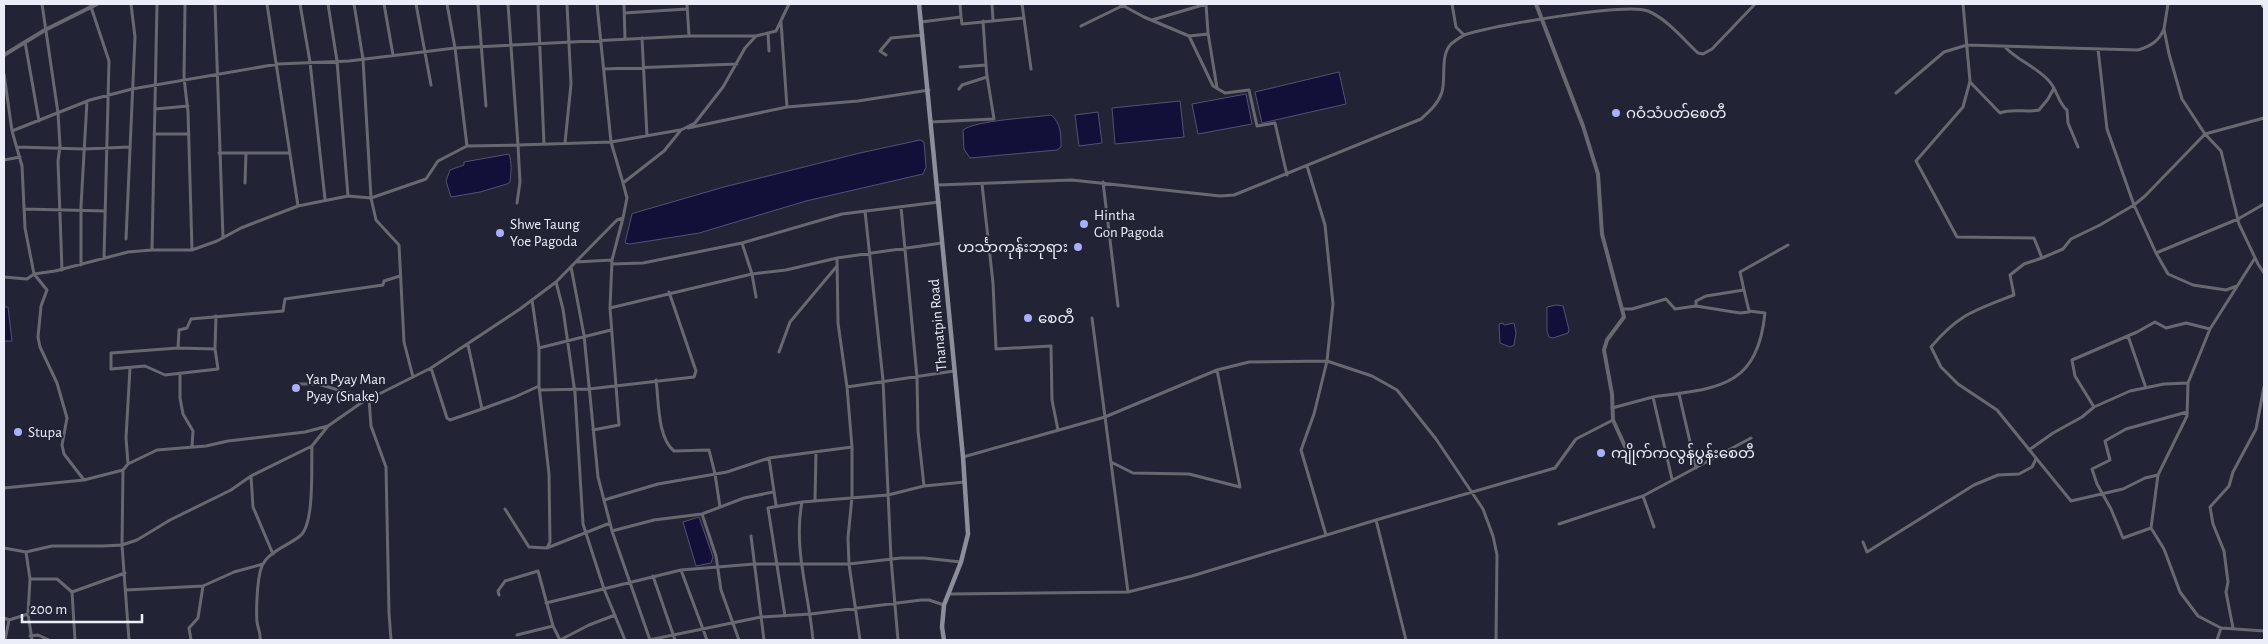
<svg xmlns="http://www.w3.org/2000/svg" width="2268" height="644" viewBox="0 0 2268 644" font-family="'Alegreya Sans','Noto Sans Myanmar',sans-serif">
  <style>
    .water { fill: #120f38; stroke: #535272 }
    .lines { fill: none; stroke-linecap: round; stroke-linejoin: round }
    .minor { stroke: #676871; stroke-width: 3 }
    .tertiary { stroke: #676871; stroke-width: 4 }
    .secondary { stroke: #8c8e9c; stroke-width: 4.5 }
    .trunk { stroke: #b5b8cd; stroke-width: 5 }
    .poi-dot { fill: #abaffb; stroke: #222435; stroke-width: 2 }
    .labels { text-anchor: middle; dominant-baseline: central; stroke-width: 4; stroke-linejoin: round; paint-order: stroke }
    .poi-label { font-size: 15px; fill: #ebedf9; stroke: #222435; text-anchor: start }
    .street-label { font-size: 15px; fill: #ebedf9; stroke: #222435 }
  </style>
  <rect width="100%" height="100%" fill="#222435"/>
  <path class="water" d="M1339 72 1346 104 1262 123 1255 92Z
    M1246 94 1252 124 1198 134 1192 104Z
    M1180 101 1184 137 1115 144 1112 108Z
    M1098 112 1102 143 1079 146 1075 115Z
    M1051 115C1061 123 1061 135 1061 147L1057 150 970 158 964 149 963 130C977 120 1030 118 1051 115Z
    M920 140 924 142 926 167 923 174 806 201 699 233 630 244 625 243 632 214 634 213 724 187 860 153Z
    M509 154C512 163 511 172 510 182L507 184 480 192 451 197 446 181 450 170 464 165V162Z
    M1556 305 1563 306 1569 330 1568 333 1553 338 1549 337 1547 331V307Z
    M4 307H8L12 341H4Z
    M1503 323 1504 325 1514 323 1516 333 1514 345 1510 347 1500 343 1499 324Z
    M699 517 713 557 711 563 696 566 683 522Z"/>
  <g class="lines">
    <path class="minor" d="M42 4 58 113 60 146 58 161 62 270
      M90 4 109 61 104 258
      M185 4 184 78 188 112 192 250
      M215 4 223 238
      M267 4 298 206
      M300 4 310 62 325 199
      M328 4 337 61 348 196
      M354 4 363 59 371 198 376 220 399 245 404 342 413 377
      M384 4 393 55
      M416 4 431 85
      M447 4 455 48 467 146
      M478 4 486 106
      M538 4 544 144
      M597 4 611 142 623 183
      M624 4 625 39
      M687 4 689 36
      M960 4 961 17
      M992 4 993 20
      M1022 4 1031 69
      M1120 4 1144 17 1189 36 1208 34
      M1206 4 1208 33 1217 88
      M1452 4 1456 27
      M1963 4 1970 81 1963 107 1916 161 1957 237 2034 238 2042 258 2024 264 2010 275 2014 295C1975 310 1959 314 1931 347L1941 367 1958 384 1997 410 2071 501 2123 489 2145 478 2158 475
      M2168 4 2164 29 2169 54 2182 99 2205 134 2221 151 2239 224 2258 264 2264 273
      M624 13 687 9
      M1152 20 1206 4
      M781 22 787 107
      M921 22 961 17 962 24 1023 18
      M1081 26 1126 4
      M1456 27 1464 35
      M768 33 769 51
      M1189 36 1213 86 1225 93 1249 90 1257 126 1275 123 1287 175
      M642 38 647 136
      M25 42 39 121
      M2005 47C2018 61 2037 67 2049 81 2057 89 2058 103 2067 110L2068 123 2078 147
      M2098 49 2107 129 2134 205 2156 253 2238 219 2264 204
      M886 55 880 51 891 38 923 35
      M960 67 986 65 983 21
      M604 69 737 64
      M4 74 12 131 22 166 25 228 34 274 47 290 41 306 38 337 40 347 57 383 67 418 62 445 64 454 84 480 123 470 128 464 157 450 206 446 228 441 305 432 328 426 361 403 431 368 520 309 556 282 617 220 623 218 627 198 623 183 664 151 681 130 695 123 723 87 745 48 756 36 776 31 789 4
      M1970 82 2000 113C2013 108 2026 113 2039 110L2048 99 2054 88
      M959 89 962 85 987 77 986 65
      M1896 93 1944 52 1967 45 2138 50C2151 46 2159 41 2164 29
      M155 109 188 106
      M931 122 994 119 987 76
      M688 128 787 107 858 101 929 90
      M12 131 90 100 132 89 278 64 349 61 455 48 689 36H756
      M154 134H189
      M565 143 571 84 567 4
      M17 147 84 149 129 147
      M219 153H290
      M4 160 20 157
      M1307 166 1325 225 1333 304 1327 361 1372 376 1397 390 1436 439 1483 509 1493 536 1497 555 1496 640
      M1103 182 1118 306
      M245 183 246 153
      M982 184 993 283 996 349 1051 346 1052 400 1058 430
      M938 185 1072 180 1220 196 1234 195 1421 119C1430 111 1438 104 1442 92 1446 78 1440 55 1451 44 1456 40 1461 36 1467 34 1495 26 1626 2 1648 11 1667 19 1683 39 1698 53L1703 54 1712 49 1755 4
      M517 203 520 182 518 145 611 142 680 130
      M901 207 917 377 918 431 924 486
      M24 209 105 211
      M865 211 883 380 891 559 898 640
      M126 239 135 37 131 4
      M742 243 842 214 939 202
      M152 250 157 4
      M2156 253 2168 274 2193 285 2226 290 2237 286
      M837 258 838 323 847 387 852 447V497L848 538 849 564 860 640
      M2042 258 2063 249 2071 239 2100 225 2134 205 2145 196 2205 134 2264 118
      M2255 258 2210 329 2188 383 2187 416 2158 475 2151 528 2164 549 2180 592 2198 616 2221 628 2264 631
      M576 262 612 260
      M612 264 643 263 742 243 752 274 756 297
      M81 265V206L87 101
      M571 267 584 335 598 477 612 531 650 640
      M4 277 27 279 34 274 55 271 128 252 152 250H192L217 241 241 228 298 206 348 196 371 198 426 179 438 161 467 146 518 145 508 4
      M556 282 563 309 575 393 583 524 604 589 625 640
      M532 300 539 348V386L549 474 550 542 547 548
      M1696 306 1740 313 1749 312
      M610 308 752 274 786 270 837 258 942 243
      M1622 309H1632L1666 299 1675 309 1696 306V301L1706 296 1744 290 1740 272 1788 245
      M2128 336 2146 388
      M468 345 482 409 515 397 539 386
      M178 348 111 353V369L145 366 165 375 218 369 215 349 216 316
      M539 348 611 330
      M215 349 178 348 179 330 187 328 191 319 283 311 285 299 383 285 384 281 400 276
      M779 352 790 322 837 266
      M431 368 447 418 450 420 482 409
      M180 373V398L183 414 193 431 192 446
      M656 380C659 401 657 437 674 451L709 450 715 474 720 507
      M297 384H318L369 399 371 426 386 467 389 613 391 640
      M847 387 954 371
      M540 390 589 389 694 377 696 371 669 292
      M1679 394 1696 468
      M2094 407 2075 376 2072 360 2137 332 2155 322 2166 328 2186 323 2210 329
      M1612 408 1653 397
      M593 430 619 425 610 308 612 260 623 218
      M2029 450 2053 433 2082 417 2094 407 2130 391 2164 384 2188 383
      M963 457 1105 417 1217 370 1249 362 1327 361 1314 414 1301 450 1326 535
      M1111 462 1133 473 1189 474 1240 487 1217 370
      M128 464 126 438 130 368
      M123 470 122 545 129 640
      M251 476 253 507 273 554
      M1672 479 1653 397C1717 388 1757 389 1765 313L1749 311 1744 290
      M4 488 84 480
      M1643 496 1654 527
      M604 500 658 484 727 472 769 458
      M815 501 816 452
      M802 502C793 548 809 594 813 640
      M776 505 769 458 852 447
      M505 509 529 547 547 548 610 523
      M702 514 744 498 773 492
      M1376 520 1406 640
      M1559 524 1643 496 1751 438
      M2151 528 2123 538 2111 509 2097 484 2092 469 2110 460 2105 441 2126 429 2187 412
      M612 531 654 520 702 514 716 556 721 590 739 640
      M751 536 764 640
      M1863 542 1867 552 1974 485 1998 475 2019 474 2032 467 2036 459
      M4 548 26 552 52 546H103L122 545 137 540 170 520 231 490 251 476 312 446 328 426
      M26 552 30 579 28 614 32 640
      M681 570 707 640
      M653 576 675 640
      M30 579H57L72 592
      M126 590 203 586 234 572 263 564
      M1128 592 1192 576 1376 520 1555 468 1576 439 1613 420
      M949 594 1128 592 1092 318
      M499 595 498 591 505 581 538 571 553 626 560 640
      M546 603 681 570 754 564H849L901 558H924L961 562
      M785 616 768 508 802 502 888 495 924 486 965 482
      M4 618 9 620
      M2233 628 2226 592 2228 582 2224 551 2213 524 2210 507 2229 486 2233 472 2256 429 2264 387
      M517 635 553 626
      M30 636 38 635 49 640
      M5 640 9 620 28 614
      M75 640 72 592 125 573
      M191 640 189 628 198 618 203 586
      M260 640C261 633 258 629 257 622 256 610 257 574 263 564 270 551 289 545 300 536 315 524 311 466 312 446
      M560 640 589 625 615 615
      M649 640 761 617 811 614 921 600H929L944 605
      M2217 640 2221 628"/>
    <path class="tertiary" d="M1536 4 1583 126 1598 174 1602 234 1624 317 1607 340 1604 350 1612 394 1613 420 1628 453
      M4 55 45 30 97 4"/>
    <path class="secondary" d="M919 4 963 457 968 534 961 562 944 605 942 627 944 640"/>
    <path class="trunk" d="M2263 4 2264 6"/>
  </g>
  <g class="poi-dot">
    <circle cx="1616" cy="113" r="5"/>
    <circle cx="1084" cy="224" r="5"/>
    <circle cx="500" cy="233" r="5"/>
    <circle cx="1078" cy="247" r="5"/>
    <circle cx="1028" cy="318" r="5"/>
    <circle cx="296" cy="388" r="5"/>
    <circle cx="18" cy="432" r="5"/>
    <circle cx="1601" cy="453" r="5"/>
  </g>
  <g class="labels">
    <g class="poi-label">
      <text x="1626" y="113">ဂဝံသံပတ်စေတီ</text>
      <text x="1094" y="215">Hintha<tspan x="1094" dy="17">Gon Pagoda</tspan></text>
      <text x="510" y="224">Shwe Taung<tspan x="510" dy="17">Yoe Pagoda</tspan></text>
      <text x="1068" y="247" text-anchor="end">ဟင်္သာကုန်းဘုရား</text>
      <text x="1038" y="318">စေတီ</text>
      <text x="306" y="379">Yan Pyay Man<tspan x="306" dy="17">Pyay (Snake)</tspan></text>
      <text x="28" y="432">Stupa</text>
      <text x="1611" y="453">ကျိုက်ကလွန်ပွန်းစေတီ</text>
    </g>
    <g class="street-label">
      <text transform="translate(938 325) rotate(-95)">Thanatpin Road</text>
    </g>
  </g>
  <rect width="2268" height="644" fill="none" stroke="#ebedf9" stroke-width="10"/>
  <path d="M22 614v8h120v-8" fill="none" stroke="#ebedf9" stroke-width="2.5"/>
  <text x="30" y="614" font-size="15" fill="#ebedf9" stroke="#222435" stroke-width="4" paint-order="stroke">200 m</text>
</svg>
